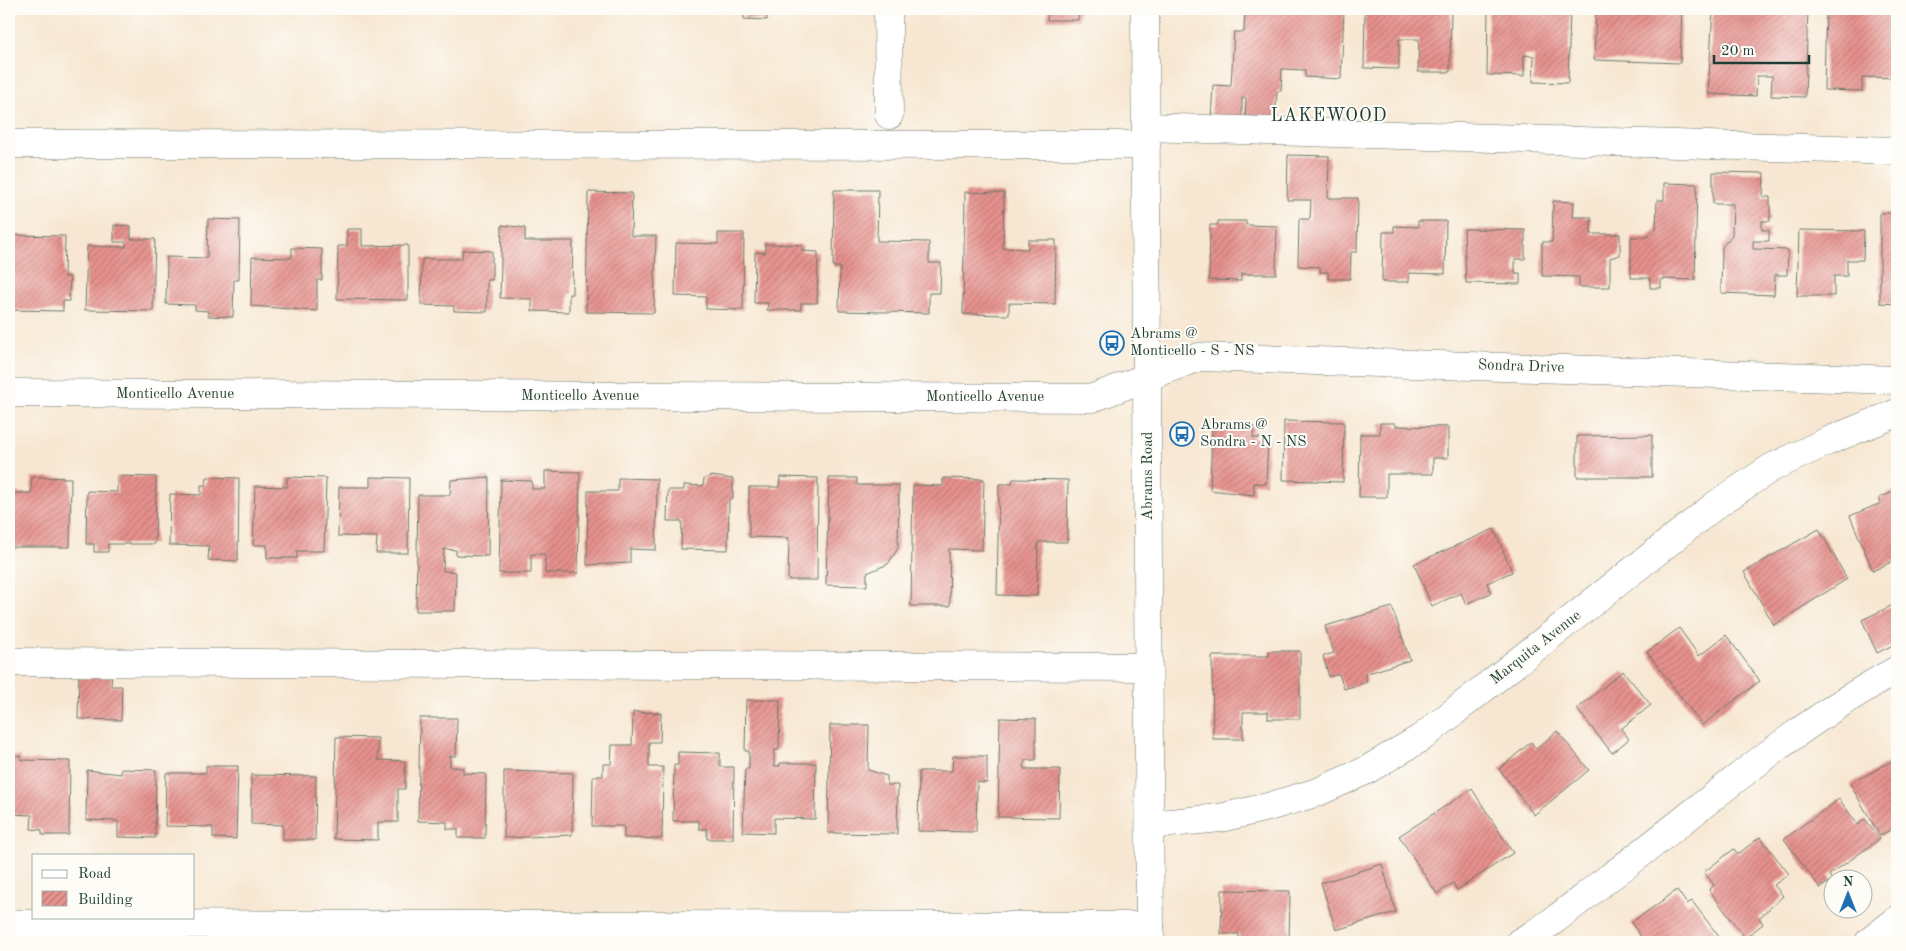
<svg xmlns="http://www.w3.org/2000/svg" width="1906" height="951" viewBox="0 0 1906 951" font-family="'Old Standard TT',serif">
  <style>
    .building { fill: url(#building-hatch) }
    .lines { fill: none; stroke-linecap: round; stroke-linejoin: round }
    .minor-casing { stroke: #6b786b; stroke-width: 29 }
    .major-casing { stroke: #6b786b; stroke-width: 29 }
    .minor { stroke: #fff; stroke-width: 28 }
    .major { stroke: #fff; stroke-width: 28 }
    .labels { text-anchor: middle; dominant-baseline: central; stroke-width: 4; stroke-linejoin: round; paint-order: stroke }
    .poi-label { font-size: 15px; fill: #1f3d34; stroke: #fdfcf7; text-anchor: start }
    .street-label { font-size: 15px; fill: #1f3d34; stroke: #fdfcf7 }
    .quarter-label { font-size: 18px; letter-spacing: 1px; fill: #1f3d34; stroke: #fdfcf7 }
  </style>
  <defs>
    <pattern id="building-hatch" width="6" height="6" patternUnits="userSpaceOnUse" patternTransform="scale(1.25)"><rect width="6" height="6" fill="#e7918d"/><path d="M-1 1l2-2M0 6l6-6M5 7l2-2" fill="none" stroke="#bb7874"/></pattern>
  </defs>
  <rect width="100%" height="100%" fill="#fdfcf7"/>
  <filter id="ink" filterUnits="userSpaceOnUse"><feTurbulence type="fractalNoise" baseFrequency=".02" numOctaves="2"/><feDisplacementMap in="SourceGraphic" scale="10" xChannelSelector="R" yChannelSelector="G"/><feConvolveMatrix kernelMatrix="1 2 1 2 8 2 1 2 1" color-interpolation-filters="sRGB"/></filter>
  <filter id="wash" filterUnits="userSpaceOnUse"><feTurbulence type="fractalNoise" baseFrequency=".0096" numOctaves="4" result="noise"/><feDisplacementMap in="SourceGraphic" scale="20" xChannelSelector="R" yChannelSelector="G"/><feGaussianBlur stdDeviation="1.12" result="paint"/><feColorMatrix in="noise" values="0 0 0 0 0 0 0 0 0 0 0 0 0 0 0 0 0 1.4 0 .05"/><feComposite in="paint" operator="in"/></filter>
  <g filter="url(#wash)">
    <rect width="100%" height="100%" fill="#f7e7d2"/>
    <g id="blocks">
      <path class="building" d="M744 9H767V20L744 19Z
        M1048 9H1079L1078 20H1047Z
        M1245 9H1344L1341 79 1305 77V70L1282 69 1281 91H1277L1275 122 1245 121 1246 98H1242V122L1211 120 1213 85 1231 86 1234 32H1244Z
        M1365 9H1451L1450 72H1418L1419 39H1399V69L1364 68Z
        M1488 9H1570L1568 83 1533 82 1534 56 1524 55V76L1487 75Z
        M1596 9H1682L1680 63 1594 60Z
        M1713 9H1808L1805 97 1771 96 1772 76H1757L1756 96 1708 94Z
        M1826 9H1897V78L1862 77V91L1824 90Z
        M1288 155 1329 156 1328 198H1358L1357 252H1351L1350 279H1328V272H1320V267L1298 266 1299 219H1310L1311 200H1287Z
        M1713 172 1764 173 1763 197H1770V221H1762V230H1769V241H1753V249L1788 250 1787 275H1775L1774 295 1721 293 1722 247 1732 235 1733 204H1713Z
        M1664 183 1697 184 1695 280 1661 279V288H1650V278H1631V237H1647L1656 230 1657 200H1664Z
        M834 190H878L877 241 929 242V263H941L940 293H929V313L839 311 840 267H833Z
        M588 192 632 193 631 236H656L654 313 586 312Z
        M965 192 1004 193 1003 248 1028 249V240H1056L1055 304 1009 303V315L963 314Z
        M1553 201 1574 202 1573 217H1591V234H1620V255L1610 258V287H1579V277L1542 276V242H1552Z
        M1880 213H1897V304L1880 303Z
        M208 219 240 220 239 280H234L233 317 208 316V311L195 310V305L166 304 167 257 207 258Z
        M1218 221H1246V225L1277 226 1276 274H1241V281L1209 280 1210 225H1218Z
        M1418 221H1446L1445 274 1409 273V282H1382L1383 232H1394V226L1418 227Z
        M114 225 131 226V239H155L153 311 85 310 87 246 126 247V242H114Z
        M502 225 525 228V241H573L572 294H569V312L532 311V299L500 298Z
        M347 229H362V246L408 245V300L337 299 338 246H347Z
        M1464 229 1525 230V259H1515V273H1520V284L1466 283Z
        M1799 230 1864 231 1863 260H1847V276H1834V296H1797Z
        M718 233H744L743 310 706 309V297L675 296 676 243 718 244Z
        M11 235 65 236 64 277H70L69 301H63V311L12 310 13 302H9V247H11Z
        M765 244 802 245V251L818 252 817 303H801V310H767L768 303H754L755 252 765 253Z
        M292 248 322 249V280H317V311L251 306 252 257 292 258Z
        M463 250 492 251V280H487V312L454 311V306L421 305 422 259H462Z
        M1284 421 1344 422 1343 482 1283 480Z
        M1380 423H1395V426L1448 427V458H1433V474H1387V497H1359L1360 434H1380Z
        M1212 425 1254 427 1253 438H1268L1266 484 1254 483V495L1210 490Z
        M1652 435V477H1577V436Z
        M545 471 580 472 578 573H545V554H531V573H499L501 480 532 481V489H545Z
        M117 476 156 477 155 544H108V552H94V544H86L87 491 117 492Z
        M711 476 733 479V499H729L728 550 681 549 682 521H667L668 490H684V485L703 486 704 479Z
        M32 477 71 478 70 547H9V493H31Z
        M207 477 239 478 238 561 208 560 209 546 169 545 170 494 201 495V485H206Z
        M287 477 326 478 324 551H297V558H267V545H253L255 486 287 487Z
        M370 477 409 478 408 553H376L377 537 338 536 339 487H370Z
        M489 477 488 556 456 555V550L444 549 443 571 456 572 455 611H416L418 495H450L451 480Z
        M780 477 818 478 817 580H788L789 538 749 537V487H779Z
        M618 478 657 479 656 550 630 549V563L587 565 588 491H618Z
        M829 478H857V485H899L898 548 888 564 867 573V586L826 585Z
        M943 478 984 479 982 550 949 549 950 606H911L913 485 943 486Z
        M1013 479 1068 480 1067 542H1038L1037 596 997 595 999 484H1012Z
        M1897 490V559L1873 571 1850 516 1881 503 1879 498Z
        M1494 529 1512 572 1487 583 1491 593 1466 604 1461 593 1432 606 1414 564Z
        M1819 529 1847 579 1774 625 1744 572Z
        M1897 603V643L1877 653 1862 620Z
        M1392 607 1410 660 1365 674 1367 682 1344 689 1339 674 1329 677 1323 656 1334 653 1325 626Z
        M1679 628 1699 656 1726 635 1760 681 1702 725 1647 652Z
        M1269 651H1300V719H1268V712H1243V739H1213L1212 656H1269Z
        M79 670 112 671 111 686H122L121 720 78 719Z
        M1623 671 1651 705 1621 729 1629 739 1612 753 1577 709Z
        M746 700H780L779 750H774V766H780V763H816L815 819 774 818V833L743 832 745 769H749V751H745Z
        M633 712 661 713 660 742H649V767H663L662 839 624 838V826H592L593 776H603V764H611L612 745H632Z
        M420 718H457L456 756H450V767L463 768V773L486 774 485 838H458V829H447V822L418 821Z
        M1000 718 1036 719V760H1025L1024 769H1060L1059 818 998 817Z
        M830 725H869L868 770 887 776V785H898L897 834 828 833Z
        M1557 731 1589 770 1534 815 1499 769 1531 742 1536 749Z
        M336 737 378 738V760L405 761V789H398V822H378V840L334 839Z
        M678 752 720 753V767H734L733 839H707V829H699V821H673L674 765H678Z
        M9 756H21V760L70 761 69 835H42V830L31 829 32 815 9 814Z
        M953 756H987V783L977 782 976 832 918 831 919 771H952Z
        M1897 758V826L1880 836 1850 784Z
        M206 766H238L236 839 213 838V827L165 826 166 773H206Z
        M121 769 156 770 155 838 118 837V821L86 820 87 770 121 774Z
        M504 771 573 773 572 835 504 838Z
        M251 775 316 776 315 840H283V825L251 824Z
        M1472 789 1513 853 1457 890 1453 883 1437 894 1399 836Z
        M1839 799 1858 825 1865 819 1880 839 1829 875 1832 880 1820 888 1784 839Z
        M1760 837 1789 874 1774 885 1783 896 1759 918 1763 924 1745 938 1709 890 1714 885 1704 872 1734 849 1738 854Z
        M1382 864 1396 912 1336 930 1321 883Z
        M1222 890 1290 891 1289 942H1239V934H1221Z
        M1677 890 1687 904 1692 901 1723 942H1645L1631 923Z"/>
    </g>
  </g>
  <g filter="url(#ink)">
    <use href="#blocks" fill-opacity="0" stroke="#6b786b" stroke-width="1"/>
    <g class="lines">
      <g class="minor-casing">
        <path id="minor" d="M888 9 889 115
          M1146 127 1897 151
          M9 144 1146 145
          M9 393 1093 398 1199 357 1897 380
          M9 662 1148 667
          M1150 825 1220 818 1268 807 1318 792 1365 771 1421 738 1717 504 1771 468 1828 441 1897 413
          M9 924 1150 926
          M1520 942C1550 926 1578 901 1606 880 1702 809 1791 727 1897 670
          M1869 942 1897 920"/>
      </g>
      <g class="major-casing">
        <path id="major" d="M1145 9 1150 942"/>
      </g>
      <use href="#minor" class="minor"/>
      <use href="#major" class="major"/>
    </g>
  </g>
  <defs>
    <g id="bus-ring" transform="scale(1.25)"><circle r="9.5" fill="#fdfcf7" stroke="#1f6fb2" stroke-width="1.5"/><path d="M-5-6H5V4H4V6H2V4H-2V6H-4V4H-5ZM-3.5-4V0h7V-4ZM-3.5 1.2v1.5H-2V1.2ZM2 1.2v1.5H3.5V1.2Z" fill="#1f6fb2"/></g>
  </defs>
  <g fill-rule="evenodd">
    <use href="#bus-ring" x="1112" y="343"/>
    <use href="#bus-ring" x="1182" y="434"/>
  </g>
  <g class="labels">
    <g class="poi-label">
      <text x="1130" y="334">Abrams @<tspan x="1130" dy="17">Monticello - S - NS</tspan></text>
      <text x="1200" y="425">Abrams @<tspan x="1200" dy="17">Sondra - N - NS</tspan></text>
    </g>
    <g class="street-label">
      <text transform="translate(1521 367) rotate(2)">Sondra Drive</text>
      <text x="175" y="394">Monticello Avenue</text>
      <text x="580" y="396">Monticello Avenue</text>
      <text x="985" y="397">Monticello Avenue</text>
      <text transform="translate(1148 476) rotate(-90)">Abrams Road</text>
      <text transform="translate(1536 648) rotate(-38)">Marquita Avenue</text>
    </g>
    <g class="quarter-label">
      <text x="1329" y="116">LAKEWOOD</text>
    </g>
  </g>
  <rect width="1906" height="951" fill="none" stroke="#fdfcf7" stroke-width="30"/>
  <rect x="32" y="854" width="162" height="65" fill="#fdfcf7" stroke="#a4b0a9"/>
  <rect x="42" y="870" width="25" height="8" fill="#ffffff" stroke="#a4b0a9"/>
  <text x="78" y="878" font-size="15" fill="#1f3d34">Road</text>
  <rect x="42" y="891" width="25" height="15" fill="url(#building-hatch)" stroke="#a4b0a9"/>
  <text x="78" y="904" font-size="15" fill="#1f3d34">Building</text>
  <g transform="translate(1848 894)"><circle r="24" fill="#fdfcf7" stroke="#a4b0a9"/>
  <path d="M0-4L9 19L0 12L-9 19Z" fill="#1f6fb2"/>
  <text y="-8" font-size="14" font-weight="bold" text-anchor="middle" fill="#1f3d34">N</text>
  </g>
  <path d="M1714 55v8h95v-8" fill="none" stroke="#1f3d34" stroke-width="2.5"/>
  <text x="1721" y="55" font-size="15" fill="#1f3d34" stroke="#fdfcf7" stroke-width="4" paint-order="stroke">20 m</text>
</svg>
